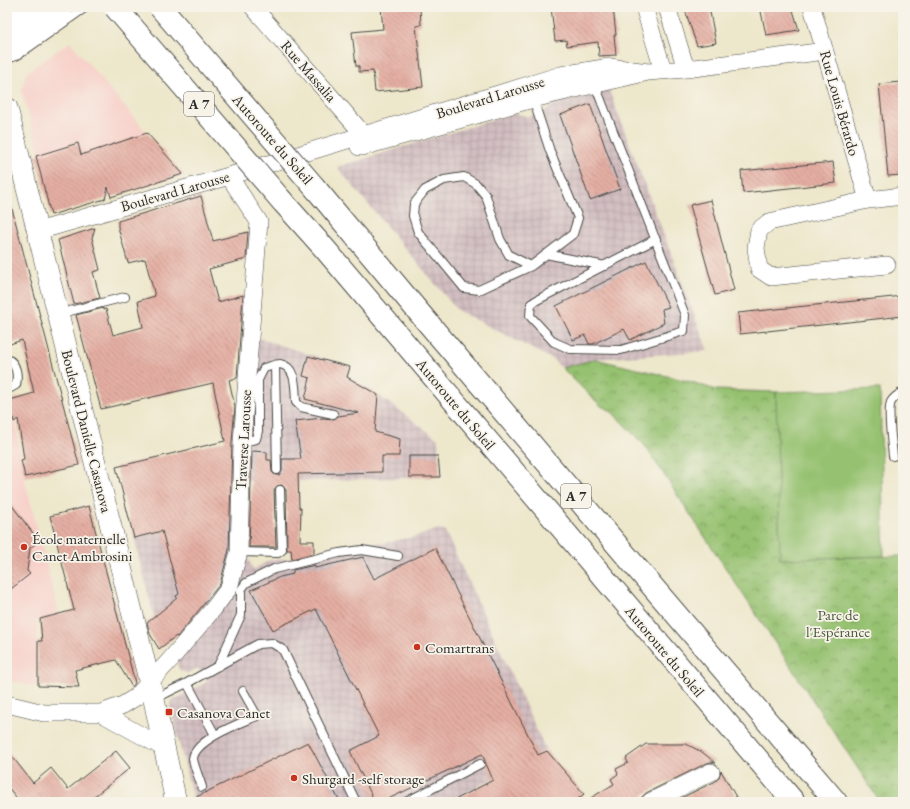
<svg xmlns="http://www.w3.org/2000/svg" width="910" height="809" viewBox="0 0 910 809" font-family="'EB Garamond',serif">
  <style>
    .built { fill: #f7d0c9 }
    .industrial { fill: url(#industrial-grid) }
    .park { fill: url(#park-crowns); stroke: #60764d }
    .pitch { fill: #95c16f; stroke: #60764d }
    .building { fill: url(#building-back-hatch) }
    .lines { fill: none; stroke-linecap: round; stroke-linejoin: round }
    .service-casing { stroke: #484743; stroke-width: 10 }
    .minor-casing { stroke: #484743; stroke-width: 18 }
    .tertiary-casing { stroke: #484743; stroke-width: 22 }
    .primary-casing { stroke: #484743; stroke-width: 24 }
    .motorway-casing { stroke: #484743; stroke-width: 24 }
    .service { stroke: #fff; stroke-width: 8 }
    .minor { stroke: #fff; stroke-width: 17 }
    .tertiary { stroke: #fff; stroke-width: 21 }
    .primary { stroke: #fff; stroke-width: 22 }
    .motorway { stroke: #fff; stroke-width: 22 }
    .motorway-bridge-casing { stroke: #484743; stroke-width: 24; stroke-linecap: butt }
    .motorway-bridge { stroke: #fff; stroke-width: 22 }
    .poi-dot { fill: #c8321e; stroke: #f7f3e8; stroke-width: 1.5 }
    .labels { text-anchor: middle; dominant-baseline: central; stroke-width: 3.5; stroke-linejoin: round; paint-order: stroke }
    .shield { fill: #f7f3e8; stroke: #686764; stroke-width: 1 }
    .shield-label { font-size: 14px; font-weight: bold; fill: #2b2b2b }
    .street-label { font-size: 15px; fill: #2b2b2b; stroke: #f7f3e8 }
    .poi-label { font-size: 15px; fill: #2b2b2b; stroke: #f7f3e8; text-anchor: start }
    .park-label { font-size: 15px; fill: #4b583f; stroke: #f7f3e8 }
  </style>
  <defs>
    <pattern id="industrial-grid" width="8" height="8" patternUnits="userSpaceOnUse"><rect width="8" height="8" fill="#d2bec1"/><path d="M0 4h8M4 0v8" fill="none" stroke="#b4a3a6"/></pattern>
    <pattern id="park-crowns" width="20" height="18" patternUnits="userSpaceOnUse"><rect width="20" height="18" fill="#95c16f"/><path d="M2 6a3 3 0 1 1 6 0M12 15a3 3 0 1 1 6 0" fill="none" stroke="#7a9d5b"/></pattern>
    <pattern id="building-back-hatch" width="6" height="6" patternUnits="userSpaceOnUse"><rect width="6" height="6" fill="#e5aea3"/><path d="M-1 5l2 2M0 0l6 6M5-1l2 2" fill="none" stroke="#ba8e85"/></pattern>
  </defs>
  <rect width="100%" height="100%" fill="#f7f3e8"/>
  <filter id="ink" filterUnits="userSpaceOnUse"><feTurbulence type="fractalNoise" baseFrequency=".025" numOctaves="2"/><feDisplacementMap in="SourceGraphic" scale="8" xChannelSelector="R" yChannelSelector="G"/><feConvolveMatrix kernelMatrix="1 2 1 2 8 2 1 2 1" color-interpolation-filters="sRGB"/></filter>
  <filter id="wash" filterUnits="userSpaceOnUse"><feTurbulence type="fractalNoise" baseFrequency=".012" numOctaves="4" result="noise"/><feDisplacementMap in="SourceGraphic" scale="16" xChannelSelector="R" yChannelSelector="G"/><feGaussianBlur stdDeviation="0.9" result="paint"/><feColorMatrix in="noise" values="0 0 0 0 0 0 0 0 0 0 0 0 0 0 0 0 0 1.4 0 .05"/><feComposite in="paint" operator="in"/></filter>
  <g filter="url(#wash)">
    <rect width="100%" height="100%" fill="#ede7cb"/>
    <path class="built" d="M70 42 183 175 51 215 36 156 40 155 21 90 27 72Z
      M11 404 15 419 24 477 59 614 37 620 36 687 7 680V405Z"/>
    <path class="industrial" d="M609 90 708 351 595 359 562 368 552 359 457 310 337 167 515 113 528 117 545 111 557 102Z
      M255 337 350 367 348 377 378 395 438 439 440 477 266 482 245 481Z
      M237 439 233 557 218 590 188 630 186 627 159 649 145 625 154 617 116 467Z
      M438 529 445 531 546 750 449 802H194L170 707V702L207 682 198 668 191 672 186 673 181 671 178 667 177 662 247 555 253 570 270 560 308 557 312 553 330 546 363 542 385 543 421 535Z"/>
    <path class="park" d="M595 359 688 381 716 390 776 392 780 559 903 556V802H880L645 446 610 410 601 406 562 368Z"/>
    <path class="pitch" d="M880 389 884 556 780 559 776 392Z"/>
    <g id="blocks">
      <path class="building" d="M381 7H420L421 25 416 26 423 87 375 92 373 71 359 72V66H356L352 32 383 29Z
        M551 7H613L616 35H614L616 55 599 56 598 42 567 46 566 40 555 41Z
        M684 7H709L716 43 697 46Z
        M760 7H792L799 30 766 35Z
        M900 82 903 112V175L888 176 879 84Z
        M590 104 620 189 590 200 560 115Z
        M147 133 183 174 111 197 108 187 105 199 51 215 36 156 78 143 81 155Z
        M833 162 836 183 743 193 741 171Z
        M201 196 213 241 248 232 246 259 209 269 218 302 243 295 237 378 229 380 235 407 232 442 229 550 220 584 177 637 176 636 159 649 150 634 147 623 177 598 176 596 179 594 162 531 134 538 116 467 225 441 213 383 101 409 76 315 103 308V310L106 309 113 335 143 327 138 301 155 296 145 259 128 263 118 227V221Z
        M711 200 734 290 715 295 690 205Z
        M11 205 79 465 25 477 21 460 24 459 18 419 14 422 10 400 34 393 22 340 7 345V206Z
        M95 228 92 238 100 270 93 272 100 298 74 304 58 240Z
        M646 261 669 307 662 309 664 323 630 340 624 329 593 344H589L585 335 573 340 556 306Z
        M903 296V316L740 334 738 313Z
        M308 356 350 367 347 377 378 395 375 432 400 439 399 456H382V472L298 474 299 508H301L300 541H314V553L292 559 291 550H287L286 490 282 485 277 486 274 490 276 547H249L252 451 267 452V460H271L272 472 275 475H279L282 470V459H301L295 421 323 418 334 419 338 416 359 413 305 399 310 378 303 376Z
        M409 456H438L440 477H409Z
        M7 499 39 541 30 548 27 571 30 574 7 592Z
        M89 506 135 683 132 687 116 660 75 670 79 687 38 686V641H42L40 619 74 610 50 516Z
        M435 548 538 755 547 751 584 794 574 802H451L493 780 482 754 382 802H375L350 751 379 736 316 609 273 630 251 590 280 577 293 574V570L315 565V568L363 557 374 579Z
        M308 742 340 802H188V801Z
        M646 744H686L702 752 716 763 711 762 707 763 646 793 642 797 640 802H584L614 784 611 779 618 774 616 769 628 763 626 758Z
        M7 750 33 783 51 768 68 789 116 751 130 768 87 802H20L7 786Z
        M721 771 739 802H673L716 781 719 777Z"/>
    </g>
  </g>
  <g filter="url(#ink)">
    <use href="#blocks" fill-opacity="0" stroke="#484743" stroke-width="1"/>
    <g class="lines">
      <g class="service-casing">
        <path id="service" d="M7 59 18 55 86 7
          M595 85 685 315 684 331 621 350 570 349 554 342 530 316 531 304 537 300 656 239
          M546 254 605 266
          M531 266 509 255 500 239 486 196 476 184 464 177 444 180 425 190 414 204 413 216 418 232 464 288 479 290 531 266 573 234 578 218 550 151 533 99
          M58 314 125 297
          M7 359C17 363 18 376 16 385L7 390
          M275 365 277 470
          M242 442 256 439 258 431V380L264 368C269 367 275 364 280 364 297 367 295 389 296 402L301 407 333 414
          M893 456C892 445 887 410 891 402 894 397 899 394 903 392
          M239 552 278 553 282 550 280 490
          M218 666 241 615V590L246 583 274 569 339 553 362 550 398 556
          M187 683 215 735
          M154 699 187 683 258 644 272 643 283 650 356 802
          M202 787C200 780 193 764 193 758 196 739 241 723 257 716L243 691
          M406 802 480 764"/>
      </g>
      <g class="minor-casing">
        <path id="minor" d="M253 7 364 135
          M644 7 663 70
          M667 7 686 69
          M812 7 868 200
          M359 147H362L533 99 648 72 686 69 825 51
          M38 231 229 176 561 75 610 67 648 72
          M887 265 771 277 759 269 756 248 759 230 769 222 868 200 903 196
          M7 704 44 713H101L164 748
          M101 713 123 705 136 697 170 660 214 608 229 588 239 552 242 442 259 222 229 176
          M650 802 711 772"/>
      </g>
      <g class="tertiary-casing">
        <path id="tertiary" d="M7 108 154 700 176 802"/>
      </g>
      <g class="primary-casing">
        <path id="primary" d="M7 27 34 7
          M7 48 62 7"/>
      </g>
      <g class="motorway-casing">
        <path id="motorway" d="M316 189 417 310 836 802
          M282 201 325 249 794 802"/>
      </g>
      <use href="#service" class="service"/>
      <use href="#minor" class="minor"/>
      <use href="#tertiary" class="tertiary"/>
      <use href="#primary" class="primary"/>
      <use href="#motorway" class="motorway"/>
      <g class="motorway-bridge-casing">
        <path id="motorway-bridge" d="M115 7 282 201
          M160 7 316 189"/>
      </g>
      <use href="#motorway-bridge" class="motorway-bridge"/>
    </g>
  </g>
  <g class="poi-dot">
    <circle cx="24" cy="547" r="4"/>
    <circle cx="417" cy="647" r="4"/>
    <rect x="165" y="708" width="8" height="8" rx="2"/>
    <circle cx="294" cy="778" r="4"/>
  </g>
  <g class="labels">
    <g class="shield">
      <rect x="184" y="92" width="30" height="24" rx="3"/>
      <rect x="561" y="484" width="30" height="24" rx="3"/>
    </g>
    <g class="shield-label">
      <text x="199" y="104">A 7</text>
      <text x="576" y="496">A 7</text>
    </g>
    <g class="street-label">
      <text transform="translate(309 71) rotate(49)">Rue Massalia</text>
      <text transform="translate(490 97) rotate(-17)">Boulevard Larousse</text>
      <text transform="translate(840 103) rotate(74)">Rue Louis Bérardo</text>
      <text transform="translate(273 139) rotate(49)">Autoroute du Soleil</text>
      <text transform="translate(175 191) rotate(-16)">Boulevard Larousse</text>
      <text transform="translate(456 404) rotate(50)">Autoroute du Soleil</text>
      <text transform="translate(87 431) rotate(76)">Boulevard Danielle Casanova</text>
      <text transform="translate(243 440) rotate(-87)">Traverse Larousse</text>
      <text transform="translate(665 651) rotate(50)">Autoroute du Soleil</text>
    </g>
    <g class="poi-label">
      <text x="32" y="538">École maternelle<tspan x="32" dy="17">Canet Ambrosini</tspan></text>
      <text x="425" y="647">Comartrans</text>
      <text x="177" y="712">Casanova Canet</text>
      <text x="302" y="778">Shurgard -self storage</text>
    </g>
    <g class="park-label">
      <text x="838" y="614">Parc de<tspan x="838" dy="17">l'Espérance</tspan></text>
    </g>
  </g>
  <rect width="910" height="809" fill="none" stroke="#f7f3e8" stroke-width="24"/>
</svg>
